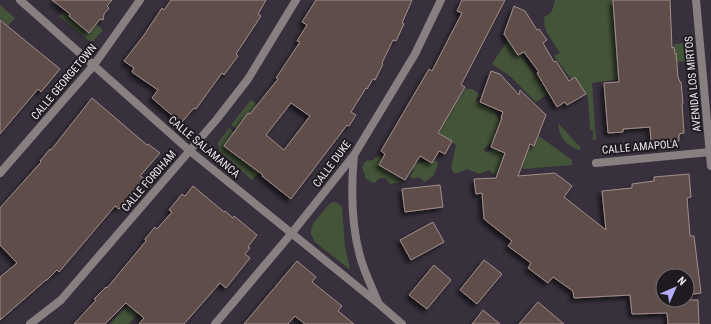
<svg xmlns="http://www.w3.org/2000/svg" width="711" height="324" viewBox="0 0 711 324" font-family="'Roboto Condensed',sans-serif">
  <style>
    .green { fill: #445439 }
    .building { fill: #5e4d4a; stroke: #a18e8b; fill-rule: evenodd; filter: url(#shadow) }
    .lines { fill: none; stroke-linecap: round; stroke-linejoin: round }
    .street { stroke: #877f80; stroke-width: 8 }
    .labels { text-anchor: middle; dominant-baseline: central; stroke-width: 4; stroke-linejoin: round; paint-order: stroke }
    .street-label { font-size: 11px; fill: #ede8f0; stroke: #1e1a20 }
  </style>
  <defs>
    <filter id="shadow"><feDropShadow dx="-3.5" dy="3.5" stdDeviation="2" flood-color="#0009"/></filter>
  </defs>
  <rect width="100%" height="100%" fill="#38313d"/>
  <path class="green" d="M555 0H613L620 79 592 83 596 140H592L593 137V130H590L588 97 575 77 571 79 554 56 560 53C553 41 541 29 545 16 553 14 553 7 555 0Z
    M0 5 15 18 8 26 0 19Z
    M65 12 88 33 96 24 103 30 93 41H89L59 16Z
    M509 38 518 55 520 54 548 94 536 102 510 76 492 64Z
    M691 43 692 61 677 62 674 44Z
    M465 89C470 88 475 89 479 94L476 101 494 111 500 121 495 139 483 150 487 152 494 148 505 153 498 168 499 171 495 175 493 174 489 170 480 174 467 169 458 173H454L451 168 456 145 438 132Z
    M251 100 257 105 243 121 238 130 231 125Z
    M558 123 581 148 580 150C567 147 559 137 558 123Z
    M229 128 235 133 229 136 230 138 224 146 259 172 252 180 219 151 218 143Z
    M539 136 572 160V165L523 169 522 165 529 148 534 146Z
    M378 156 389 160 403 176 401 182 390 184 385 178H380L374 183 366 179 362 167 366 161 373 160Z
    M430 161H436L438 164 434 175 425 182 418 177 413 179 410 176 414 170 412 167 413 164Z
    M334 202 338 203 342 207 345 247 350 268 349 269 315 242 311 234V231L313 224 329 204Z
    M127 306 139 312 129 324H110Z"/>
  <path class="building" d="M52 0H112L107 6 109 8 104 14 103 20 100 19 89 33 69 16 70 14Z
    M171 0H266L258 14 261 16 236 54 238 56 224 75 222 73 196 109 194 108 181 123 152 98 158 90 132 72 134 68 124 61 144 35 162 8 164 10Z
    M316 0H412L402 23 404 24 396 41 393 40 382 63 383 64 375 80 373 79 367 89 366 88 351 112 356 115 349 126 347 125 291 199 262 176 263 175 224 146 248 113 250 114 278 79 276 78 300 42 297 41 307 25 302 22ZM291 103 310 116 284 150 266 135Z
    M462 0H505L461 85 465 87 438 133 452 141 445 154 439 151 432 163 420 156 405 180 379 165 385 154 381 151 429 69 432 71 462 13 457 11Z
    M613 0H670L672 48 674 47 675 54 676 53 678 77 680 82H681L683 104H682L684 133 679 134V141L651 143 650 127 623 129V132L608 133 604 83 619 82Z
    M514 6 525 11 537 30 539 29 547 40 543 43 554 62 556 61 569 81 575 77 586 94 567 105 565 102 557 107 537 73 539 72 524 52 518 55 504 34Z
    M0 20 60 69 41 92 38 89 0 134Z
    M491 71 500 74 519 95 520 90 546 115 534 146 530 144 518 176 555 173 572 186 564 197 606 230 602 191 632 188V184L654 181V177L689 174 691 197 687 198 690 236H694L701 293 687 295V276H663V300H698L699 324H668L667 313 632 314 630 295 574 298 573 291 553 277 548 283 528 268 531 263 508 246 512 241 484 219 482 193 476 194 474 179 496 178 505 153 491 147 502 118H501L503 112 480 102Z
    M92 98 147 145 148 144 160 153 140 176 145 179 119 209 115 206 59 272 57 270 47 280H46L0 320V277L17 263 0 245V208L41 162 40 161 50 149 51 150Z
    M440 185 443 207 405 212 402 189Z
    M193 186 224 212 225 211 233 218 234 216 257 235 248 247 250 248 245 254 250 258 226 288 220 283 184 324H139L144 318 126 303 105 324H74L96 300 94 299 106 287 107 288 146 241 145 239 155 227 157 229 172 212 169 210 182 194 185 196Z
    M433 222 444 242 411 260 400 240Z
    M484 260 502 274 477 304 460 290Z
    M297 261 316 277 312 282 342 306 338 311 354 324H305L295 316 288 324H244Z
    M434 265 451 280 427 309 409 295Z
    M538 302 564 324H519Z
    M483 310 500 324H472Z"/>
  <g class="lines">
    <path class="street" d="M20 0 190 151 379 304 402 324
      M696 0 711 166
      M354 155C351 188 351 224 360 256 364 272 372 287 378 302
      M596 163 710 152
      M0 173 94 65 140 0
      M30 324 61 300 217 119 248 79 296 0
      M215 324 291 234 354 155 415 54 441 0"/>
  </g>
  <g class="labels">
    <g class="street-label">
      <text transform="translate(64 82) rotate(-50)">CALLE GEORGETOWN</text>
      <text transform="translate(693 84) rotate(-95)">AVENIDA LOS MIRTOS</text>
      <text transform="translate(204 147) rotate(40)">CALLE SALAMANCA</text>
      <text transform="translate(640 147) rotate(-5)">CALLE AMAPOLA</text>
      <text transform="translate(332 164) rotate(-53)">CALLE DUKE</text>
      <text transform="translate(149 181) rotate(-49)">CALLE FORDHAM</text>
    </g>
  </g>
  <g transform="translate(675 288) rotate(45)"><circle r="19" fill="#1e1a20" stroke="#716c73"/>
  <path d="M0-3L7 15L0 10L-7 15Z" fill="#b4acf9"/>
  <text y="-6" font-size="11" font-weight="bold" text-anchor="middle" fill="#ede8f0">N</text>
  </g>
</svg>
